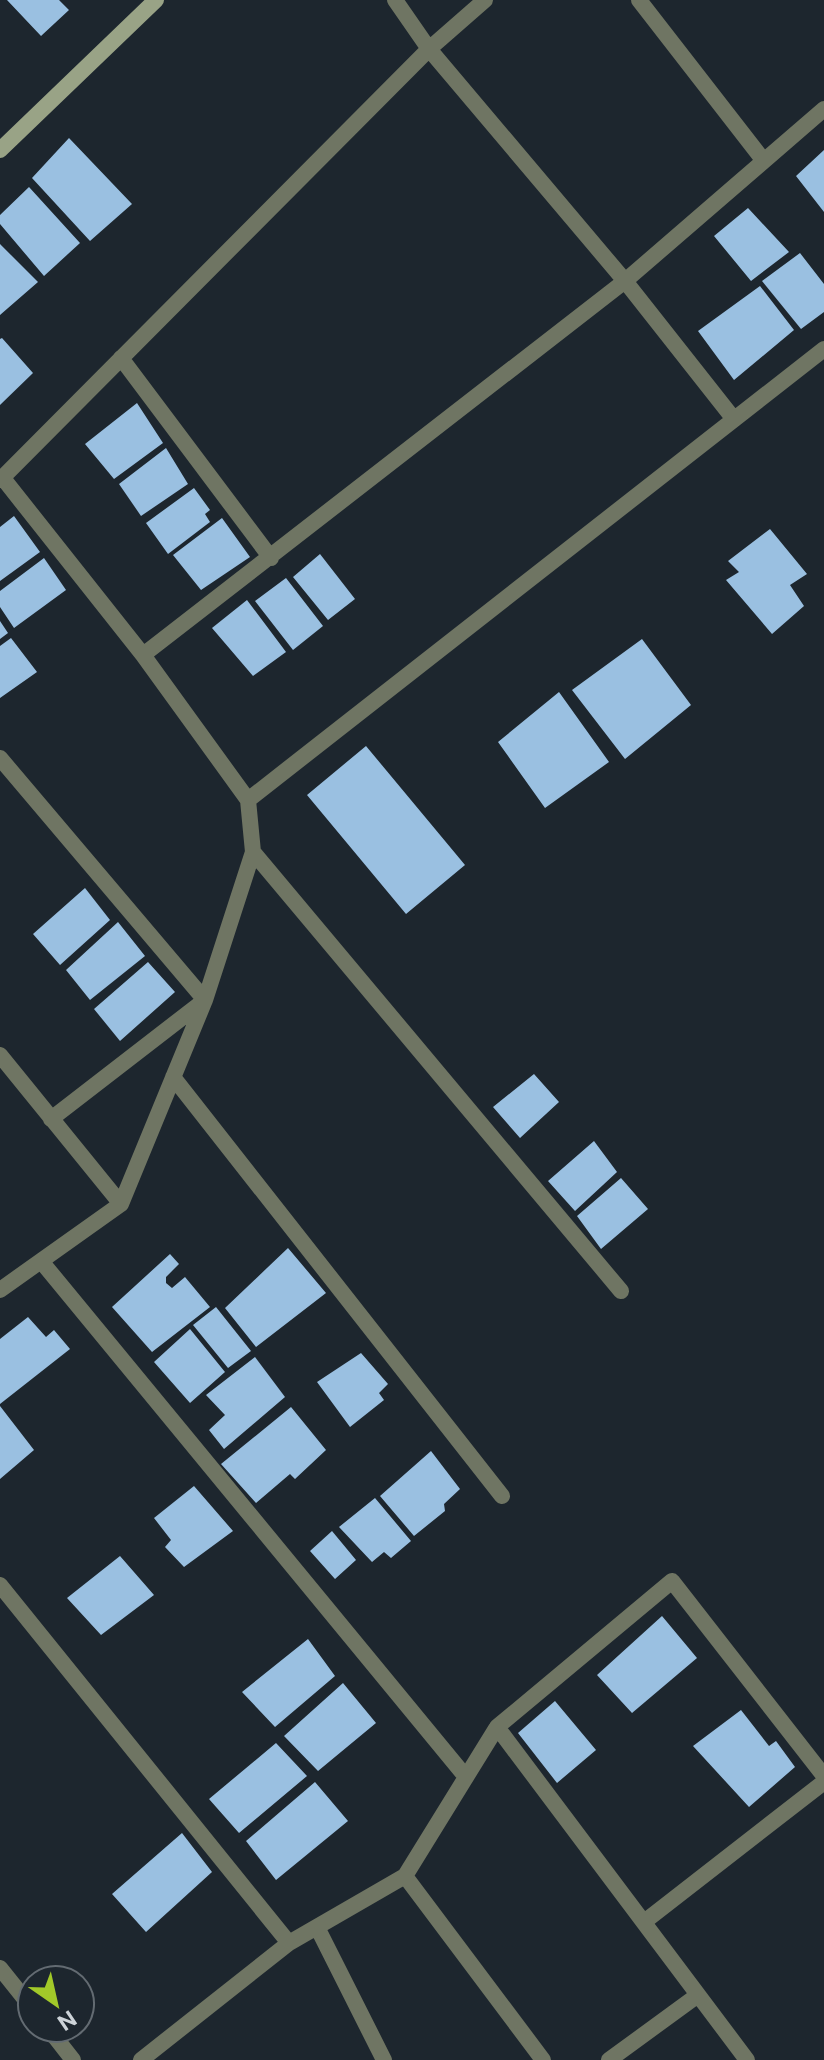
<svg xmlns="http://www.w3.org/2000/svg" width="824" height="2060" viewBox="0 0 824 2060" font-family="'Public Sans',sans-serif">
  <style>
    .building { fill: #9ac0e1 }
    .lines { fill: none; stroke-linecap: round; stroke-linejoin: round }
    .minor { stroke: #6f7563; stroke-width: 16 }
    .secondary { stroke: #99a386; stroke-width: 16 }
  </style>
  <rect width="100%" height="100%" fill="#1d262e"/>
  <path class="building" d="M7 0H59L69 10 41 36Z
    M69 138 132 204 90 241 32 178Z
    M824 150V212L796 176Z
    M29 187 80 243 44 276 0 224V215Z
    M748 208 789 252 751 281 714 236Z
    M0 244 38 282 0 315Z
    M800 253 824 284V312L801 329 762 281Z
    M760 286 794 330 734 380 698 331Z
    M2 338 33 373 0 405V339Z
    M137 403 163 443 114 479 85 444Z
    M166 448 188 484 141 516 119 484Z
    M194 488 210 510 205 514 210 522 168 554 146 523Z
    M14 516 40 552 0 581V527Z
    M222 518 250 557 201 590 173 555Z
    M770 529 807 574 790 585 804 606 772 634 726 580 739 572 728 561Z
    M320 554 355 599 328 620 293 577Z
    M44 558 66 590 14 628 0 607V591Z
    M286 578 323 626 293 650 255 601Z
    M247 600 286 652 253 676 212 628Z
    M0 621 8 633 0 639Z
    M11 638 37 672 0 698V646Z
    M642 639 691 705 625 759 572 690Z
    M559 692 609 762 545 808 498 742Z
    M366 746 465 865 406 914 307 795Z
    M85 888 110 920 60 965 33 934Z
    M118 922 145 956 90 1000 66 970Z
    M148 962 175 992 120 1041 94 1009Z
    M534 1074 559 1102 520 1138 493 1107Z
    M594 1141 617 1172 575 1211 548 1181Z
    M621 1178 648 1209 601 1249 577 1216Z
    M288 1248 326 1293 256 1347 225 1308Z
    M170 1254 179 1264 166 1277V1283L172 1288 185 1277 210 1307 152 1352 112 1307Z
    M216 1307 251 1351 228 1368 193 1325Z
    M28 1317 46 1337 54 1330 70 1349 0 1404V1339Z
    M190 1329 225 1372 190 1403 154 1362Z
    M361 1353 388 1384 379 1393 384 1400 350 1427 317 1382Z
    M255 1357 285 1397 224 1449 209 1430 225 1415 206 1395Z
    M0 1406 34 1450 0 1479Z
    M291 1407 326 1450 295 1479 290 1474 256 1503 221 1464Z
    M431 1451 460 1489 444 1504 445 1511 414 1536 380 1496Z
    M194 1486 233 1531 184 1567 165 1547 171 1540 154 1518Z
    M375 1498 411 1541 391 1558 384 1552 372 1562 339 1527Z
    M332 1531 356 1560 335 1579 310 1551Z
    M120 1556 154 1595 101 1635 67 1598Z
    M662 1616 697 1658 632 1713 597 1675Z
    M308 1639 335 1676 275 1727 242 1692Z
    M343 1683 376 1723 318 1771 284 1736Z
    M555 1701 596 1750 557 1783 518 1733Z
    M741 1710 769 1746 776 1741 795 1767 749 1807 693 1746Z
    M276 1743 307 1776 239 1833 209 1799Z
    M315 1782 348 1821 276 1880 246 1841Z
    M182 1833 212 1872 146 1932 112 1894Z"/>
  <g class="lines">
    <path class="minor" d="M395 0 429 49 625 281 733 418
      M639 0 764 161
      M121 358 271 558
      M2 477 143 655 248 800 824 349
      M0 480 429 49 485 0
      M143 655 625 281 824 109
      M0 758 205 1000 51 1119
      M253 852 621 1291
      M0 1055 121 1204 0 1290
      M173 1077 502 1496
      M121 1204 205 1000 253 852 248 800
      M41 1261 466 1777
      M0 1585 289 1943
      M405 1876 543 2060
      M644 1922 824 1782
      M317 1927 384 2060
      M0 1968 32 2008
      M48 2028 73 2060
      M141 2060 289 1943 405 1876 497 1727
      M609 2060 698 1995
      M747 2060 497 1727 672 1581 824 1776"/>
    <path class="secondary" d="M0 150 156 0"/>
  </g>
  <g transform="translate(56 2004) rotate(146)"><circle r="38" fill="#1d262e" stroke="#636b72" stroke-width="2"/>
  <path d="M0-6L14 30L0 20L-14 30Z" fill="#a2c929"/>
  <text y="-12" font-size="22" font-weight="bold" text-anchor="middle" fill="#cdd3d8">N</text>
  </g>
</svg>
